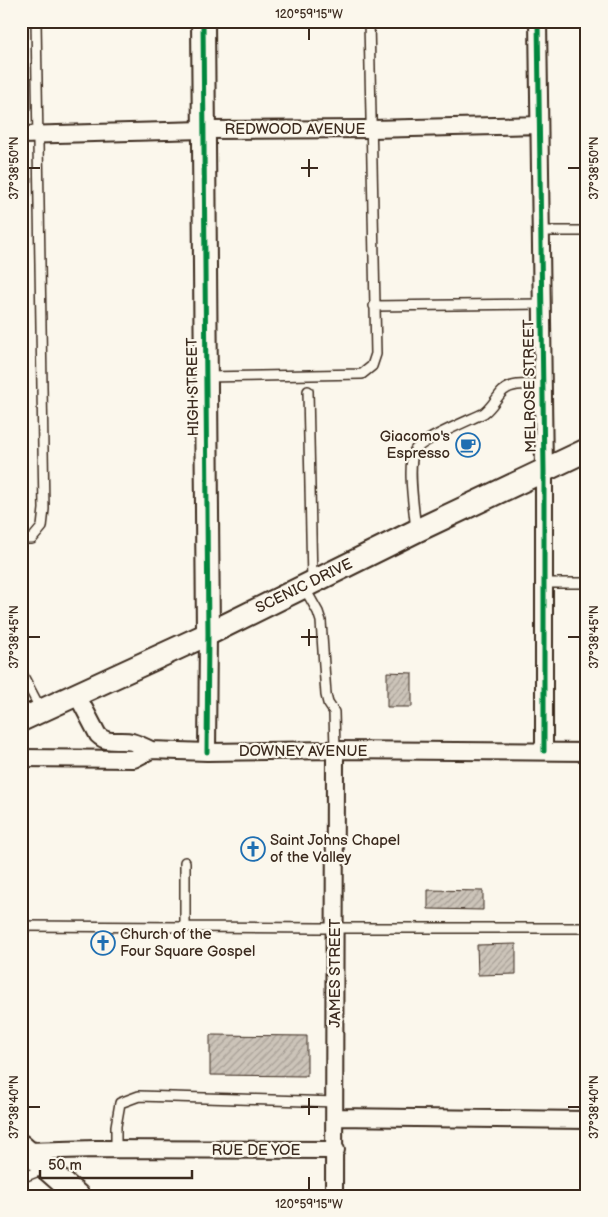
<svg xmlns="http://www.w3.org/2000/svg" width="608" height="1217" viewBox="0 0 608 1217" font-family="'Balsamiq Sans',sans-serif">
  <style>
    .building { fill: url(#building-hatch); stroke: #3b2a1e }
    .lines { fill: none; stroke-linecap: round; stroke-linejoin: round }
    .lane-casing { stroke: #3b2a1e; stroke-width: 12 }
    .street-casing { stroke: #3b2a1e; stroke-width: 20 }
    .secondary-casing { stroke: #3b2a1e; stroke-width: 26 }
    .lane { stroke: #fbf7ec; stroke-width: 9 }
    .street { stroke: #fbf7ec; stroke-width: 16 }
    .secondary { stroke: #fbf7ec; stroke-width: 22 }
    .cycleway-casing { stroke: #fbf7ec; stroke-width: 8 }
    .cycleway { stroke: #00873e; stroke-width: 5 }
    .ticks { fill: none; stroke: #3b2a1e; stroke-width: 2 }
    .labels { text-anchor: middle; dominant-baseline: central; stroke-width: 4.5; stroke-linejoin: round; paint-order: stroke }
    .street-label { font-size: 15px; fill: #3b2a1e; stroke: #fbf7ec }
    .poi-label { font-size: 15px; fill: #3b2a1e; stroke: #fbf7ec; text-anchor: start }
    .neatline { fill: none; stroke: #3b2a1e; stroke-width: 2 }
    .ticks-label { font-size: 12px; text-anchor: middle; fill: #3b2a1e }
  </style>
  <defs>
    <pattern id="building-hatch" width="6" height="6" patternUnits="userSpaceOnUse" patternTransform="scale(1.25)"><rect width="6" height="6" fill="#ccc4b9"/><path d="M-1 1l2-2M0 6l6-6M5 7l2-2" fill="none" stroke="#a79f96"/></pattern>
  </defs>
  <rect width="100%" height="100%" fill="#fbf7ec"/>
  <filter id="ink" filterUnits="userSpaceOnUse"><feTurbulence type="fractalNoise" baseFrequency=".02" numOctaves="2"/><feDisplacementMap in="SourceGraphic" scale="10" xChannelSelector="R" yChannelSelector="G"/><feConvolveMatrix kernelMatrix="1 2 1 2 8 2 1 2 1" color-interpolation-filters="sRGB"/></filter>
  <g filter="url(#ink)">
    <path class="building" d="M387 672 412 673V707H387Z
      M428 890 483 891V910L428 909Z
      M516 944V974L478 975 477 945Z
      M210 1035 307 1036V1076L210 1075Z"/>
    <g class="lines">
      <g class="lane-casing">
        <path id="lane" d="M540 231H587
          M374 306 542 304
          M206 377 362 374 372 366 376 354 369 21
          M308 391 312 581
          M416 531C415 514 406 464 415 450 423 439 470 420 484 413 492 407 496 398 503 391 513 382 529 385 542 385
          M21 539H32L42 527 44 509 36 21
          M544 583H587
          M304 587 318 612 321 621 326 695 328 703 334 712 335 750
          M21 672 41 710
          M185 862V927
          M21 926 319 928H587
          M116 1149V1126L120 1103 139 1096 336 1102
          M21 1178 44 1169"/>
      </g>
      <g class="street-casing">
        <path id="street" d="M538 21 544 471V751
          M21 135 203 130 371 129 539 125
          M77 695 98 735C108 745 120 739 132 742 139 744 145 747 151 750
          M207 752 208 634
          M21 758 134 759 151 750 207 752 335 750 587 752
          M336 1117 587 1120
          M27 1151 96 1149 336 1150
          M334 1196 335 750"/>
      </g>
      <g class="secondary-casing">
        <path id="secondary" d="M203 21 208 634
          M21 720 208 634 416 531 587 450
          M21 1146 78 1196"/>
      </g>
      <use href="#lane" class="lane"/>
      <use href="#street" class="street"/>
      <use href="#secondary" class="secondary"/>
      <g class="cycleway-casing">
        <path id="cycleway" d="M203 21 208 634 207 752
          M538 21 544 471V751"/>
      </g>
      <use href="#cycleway" class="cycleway"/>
    </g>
  </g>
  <path class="ticks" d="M309 28V40M309 159V177M28 168H40M301 168H318M568 168H580M309 629V646M28 637H40M301 637H318M568 637H580M309 1098V1115M28 1107H40M301 1107H318M568 1107H580M309 1177V1190"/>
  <defs>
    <g id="cafe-ring" transform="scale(1.25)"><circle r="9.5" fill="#fbf7ec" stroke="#1f6fb2" stroke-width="1.5"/><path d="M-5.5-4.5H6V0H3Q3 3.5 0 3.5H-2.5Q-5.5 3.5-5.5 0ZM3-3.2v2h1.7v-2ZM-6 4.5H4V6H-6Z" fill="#1f6fb2"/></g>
    <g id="church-ring" transform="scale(1.25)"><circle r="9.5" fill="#fbf7ec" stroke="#1f6fb2" stroke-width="1.5"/><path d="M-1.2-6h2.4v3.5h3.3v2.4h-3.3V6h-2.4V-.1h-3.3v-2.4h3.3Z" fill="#1f6fb2"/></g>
  </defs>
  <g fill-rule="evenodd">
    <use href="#cafe-ring" x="468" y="445"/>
    <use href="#church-ring" x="253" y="849"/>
    <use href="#church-ring" x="103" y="943"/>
  </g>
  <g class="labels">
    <g class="street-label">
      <text x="295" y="129">REDWOOD AVENUE</text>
      <text transform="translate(530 386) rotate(-91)">MELROSE STREET</text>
      <text transform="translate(193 387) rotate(-91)">HIGH STREET</text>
      <text transform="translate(304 586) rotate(-26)">SCENIC DRIVE</text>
      <text x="303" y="751">DOWNEY AVENUE</text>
      <text transform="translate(335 973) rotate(-90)">JAMES STREET</text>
      <text x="256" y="1150">RUE DE YOE</text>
    </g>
    <g class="poi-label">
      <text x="450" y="436" text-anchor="end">Giacomo's<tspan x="450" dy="17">Espresso</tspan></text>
      <text x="270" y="840">Saint Johns Chapel<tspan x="270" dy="17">of the Valley</tspan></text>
      <text x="120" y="934">Church of the<tspan x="120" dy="17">Four Square Gospel</tspan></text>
    </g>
  </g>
  <rect width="608" height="1217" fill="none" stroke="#fbf7ec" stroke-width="55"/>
  <path d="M40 1170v8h152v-8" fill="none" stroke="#3b2a1e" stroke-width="2.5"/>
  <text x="48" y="1170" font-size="15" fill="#3b2a1e" stroke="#fbf7ec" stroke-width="4" paint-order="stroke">50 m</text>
  <rect x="28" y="28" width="552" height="1162" class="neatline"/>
  <g class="ticks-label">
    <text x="309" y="18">120°59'15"W</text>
    <text transform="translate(14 168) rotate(-90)" y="4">37°38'50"N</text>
    <text transform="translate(594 168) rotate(-90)" y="4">37°38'50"N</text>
    <text transform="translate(14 637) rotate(-90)" y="4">37°38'45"N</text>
    <text transform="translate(594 637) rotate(-90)" y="4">37°38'45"N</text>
    <text transform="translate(14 1107) rotate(-90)" y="4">37°38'40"N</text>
    <text transform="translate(594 1107) rotate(-90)" y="4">37°38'40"N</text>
    <text x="309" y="1208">120°59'15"W</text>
  </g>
</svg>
